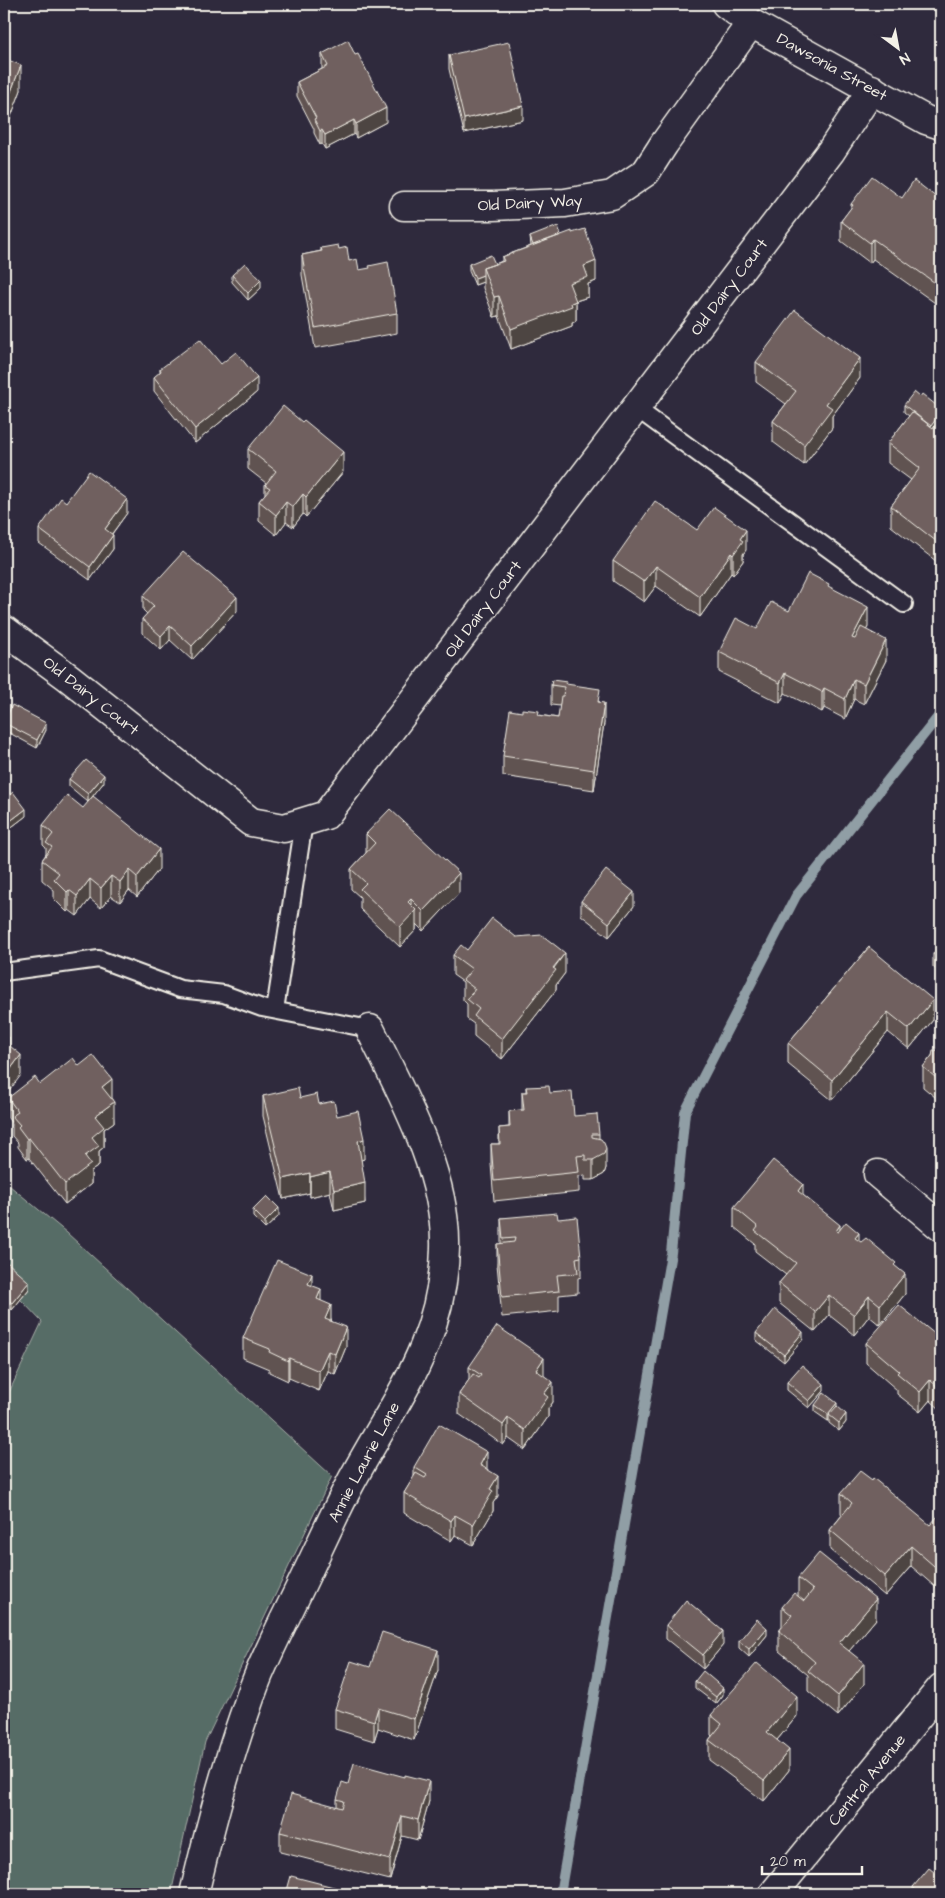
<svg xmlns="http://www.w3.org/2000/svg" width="945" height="1898" viewBox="0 0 945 1898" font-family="'Architects Daughter',sans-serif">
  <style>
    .green { fill: #576c66; stroke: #a6aea7 }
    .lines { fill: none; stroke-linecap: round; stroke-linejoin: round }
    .stream { stroke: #909ea5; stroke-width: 10 }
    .service-casing { stroke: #f4f1e8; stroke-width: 20 }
    .minor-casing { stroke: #f4f1e8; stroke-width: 31 }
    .tertiary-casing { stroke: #f4f1e8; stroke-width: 31 }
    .secondary-casing { stroke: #f4f1e8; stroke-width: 31 }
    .service { stroke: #2f2a3d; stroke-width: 16 }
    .minor { stroke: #2f2a3d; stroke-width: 28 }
    .tertiary { stroke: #2f2a3d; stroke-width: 28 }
    .secondary { stroke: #2f2a3d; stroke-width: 28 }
    .wall { fill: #605351; stroke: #f4f1e8 }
    .shaded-wall { fill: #4e4442; stroke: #f4f1e8 }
    .building { fill: #70615e; stroke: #f4f1e8 }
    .labels { text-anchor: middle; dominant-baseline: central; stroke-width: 4; stroke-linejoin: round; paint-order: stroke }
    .street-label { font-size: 16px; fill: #f4f1e8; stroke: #2f2a3d }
  </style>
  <rect width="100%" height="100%" fill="#2f2a3d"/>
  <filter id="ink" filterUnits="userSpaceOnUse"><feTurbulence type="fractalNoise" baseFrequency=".02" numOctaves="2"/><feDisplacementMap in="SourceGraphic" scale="10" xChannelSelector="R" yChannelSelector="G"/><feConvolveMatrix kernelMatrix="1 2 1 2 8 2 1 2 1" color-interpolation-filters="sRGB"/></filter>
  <g filter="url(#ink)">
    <path class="green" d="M4 1181 67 1233 332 1476 205 1742 171 1894H4V1403L42 1322 4 1282Z"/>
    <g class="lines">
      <path class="stream" d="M560 1894 671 1253 685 1112 796 896 941 713"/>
      <g class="service-casing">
        <path id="service" d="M636 408 904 604
          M4 972 99 959 180 989 224 994 262 1008 370 1029
          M275 1010 304 822"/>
      </g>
      <g class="minor-casing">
        <path id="minor" d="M404 206H493L565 203 612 195 646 172 664 144 751 23
          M4 630 68 677 251 822 284 828 326 815 831 151 872 89
          M878 1174 941 1227
          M194 1894C208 1835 223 1776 243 1718 248 1704 253 1688 259 1674 273 1641 290 1609 305 1577 320 1546 334 1514 350 1484 393 1403 443 1344 445 1248 447 1174 402 1094 370 1029"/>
      </g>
      <g class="tertiary-casing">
        <path id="tertiary" d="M726 4 751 23 926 120 941 125"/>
      </g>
      <g class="secondary-casing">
        <path id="secondary" d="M773 1894 941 1688"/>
      </g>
      <use href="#service" class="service"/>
      <use href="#minor" class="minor"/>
      <use href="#tertiary" class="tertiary"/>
      <use href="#secondary" class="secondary"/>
    </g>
    <path class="wall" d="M322 54 386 122 356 138 354 134 325 149 322 144 320 145 314 133V129L297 96V82L322 69Z
      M449 55 523 120 464 133 449 69Z
      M4 56 21 90 4 135Z
      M902 198 941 201V300L938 305 873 259 870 263 841 241V221L851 208V204Z
      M561 235 596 281 588 284V297L576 301V321L572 323V326L511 349 499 316 494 317 483 288V282L475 285 469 271V264H495L502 261V257L531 246 530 237Z
      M321 248 339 249 349 261 359 270 397 313V333L315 348 302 275V255L321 251Z
      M232 275 261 288 248 300 232 282Z
      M756 362 860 378 832 416V428L804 465 773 442V421L786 404 756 382Z
      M221 364 257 392 195 443 154 391V377L160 373V369Z
      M920 397 941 409V565L891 526V506L911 480 888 463V443L909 416 904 412V405Z
      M248 449 343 472 306 517 303 514 293 527 286 522 276 535 259 521V501L265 494V485L266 483 248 469Z
      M66 502 127 513 112 534 113 549 90 580 39 543V529Z
      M697 530 746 550 743 554V561L733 575 731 573 700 617 656 586 644 602 613 581V561Z
      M829 587 868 627 866 630 886 660 864 704 854 699 845 719 824 708 822 712 785 693 780 703 719 672V652Z
      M143 596 237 611 192 660 170 640 161 650 142 633V619L147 614 143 610Z
      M551 685H567L600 702 604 723 594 790 503 776V756L539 715 558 718 560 706 551 705Z
      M4 722 46 730 37 748 4 730Z
      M69 779 104 782 88 802 69 786Z
      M4 799 26 816 5 832 4 830Z
      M43 825 159 869 137 897 129 890 120 902 111 896 101 908 90 899 77 916 69 910 67 912 54 899V890L42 880V860L46 854V848L43 845Z
      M366 834 459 893 423 931 416 924V930L400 947 360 909V897L351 889V869L366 853Z
      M581 901 634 906 609 937 581 915Z
      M941 944V993L936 989V975L939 972 933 967V954Z
      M869 947 933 1020 909 1049 888 1032 832 1100 788 1064V1043Z
      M467 950 565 973 556 985V990L502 1059 474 1036V1024L467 1019V1004L463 1000V982L453 975V955Z
      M941 1044V1102L923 1087V1067Z
      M79 1066 112 1099 114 1122 104 1129V1147L99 1151V1166L91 1171V1184L65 1204 29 1158 27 1159 18 1147V1143L12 1136V1124L8 1118V1098Z
      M526 1087 550 1093 574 1116 599 1134V1138L606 1168 604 1174 593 1180H585V1175L579 1176V1192L494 1201 491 1164V1144H499V1128L509 1127V1111L522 1110V1092H526Z
      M263 1096 300 1098 319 1104 337 1116 364 1159 361 1160 365 1203 334 1210 330 1192 310 1197V1193L283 1199 263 1116Z
      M803 1195 840 1229 859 1241 896 1267 905 1294 880 1325 869 1316 854 1335 829 1315 815 1332 779 1303V1283L786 1275 755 1251V1244L734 1227V1207Z
      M253 1210 279 1216 265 1229 253 1217Z
      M501 1218 558 1219 581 1257V1277L578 1278V1293L559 1295V1311L502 1317 497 1264V1244H501Z
      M4 1266 29 1289 12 1310 4 1303Z
      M312 1285 346 1347 335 1374 328 1371 319 1391 289 1378 288 1381 269 1372V1369L243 1358V1338Z
      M941 1330V1410L930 1400 920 1412 897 1394V1390L866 1363V1343L936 1335Z
      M756 1333 803 1339 784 1362 756 1340Z
      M469 1367 544 1376 553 1402 548 1409V1417L525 1450 508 1438 503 1445 459 1414V1394L469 1380Z
      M787 1382 824 1391 809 1408 787 1390Z
      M815 1405 837 1407 846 1422 839 1431 829 1423V1420L828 1421 815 1412Z
      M414 1467 487 1470 498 1496 493 1503V1511L473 1545 455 1535 451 1541 404 1513V1493L414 1477Z
      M841 1493 930 1525 941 1519V1592L911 1566 885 1596 830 1550V1530L842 1515 841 1513Z
      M798 1578 876 1619 849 1651 864 1684 838 1716 808 1691V1675L779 1651V1631L782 1627V1607L798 1597Z
      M666 1625 723 1645 703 1669 666 1639Z
      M767 1635 749 1657 739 1648V1641Z
      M370 1667 438 1670 414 1740 378 1728 374 1741 335 1729V1709Z
      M695 1681 723 1695 716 1704 695 1688Z
      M711 1715 797 1716 777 1740 789 1770 764 1801 709 1760V1740L712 1736 711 1735Z
      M337 1799 429 1801 418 1840 402 1836 390 1880 280 1852V1832L337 1807Z
      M934 1872 941 1894H913V1887Z"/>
    <path class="shaded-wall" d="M21 65V90L4 135V110Z
      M523 106V120L464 133V119Z
      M386 108V122L356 138V124Z
      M354 120V134L325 149V135Z
      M322 130V144L320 145V131Z
      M873 239V259L870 263V243Z
      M596 261V281L588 284V297L569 303V283L584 266Z
      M483 275V282L475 285V278Z
      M261 280V288L248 300V293Z
      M941 280V300L938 305V285Z
      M499 296V316L494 317V297Z
      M576 301V321L572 323V326L511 349V329Z
      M860 358V378L832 416V428L804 465V445L826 404Z
      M257 378V392L195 443V429Z
      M941 412V419L930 434V427Z
      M343 452V472L306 517V497Z
      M303 494V514L293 527V507Z
      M127 499V513L105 543V529Z
      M286 502V522L276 535V515Z
      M746 530V550L743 554V561L733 575V555L740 539Z
      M113 535V549L90 580V567Z
      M731 553V573L700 617V597Z
      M656 566V586L644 602V582Z
      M237 597V611L192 660V646Z
      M868 607V627L852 658V638Z
      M170 626V640L161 650V636Z
      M886 640V660L864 704V684Z
      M785 673V693L780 703V683Z
      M854 679V699L845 719V699Z
      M824 688V708L822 712V692Z
      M604 703V723L594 790V770Z
      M6 704V712L4 715V708Z
      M46 723V730L37 748V740Z
      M104 775V782L88 802V794Z
      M26 809V816L5 832V825Z
      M159 849V869L137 897V877Z
      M129 870V890L120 902V882Z
      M459 873V893L423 931V911Z
      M111 876V896L101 908V888Z
      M90 879V899L77 916V896Z
      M69 890V910L67 912V892Z
      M634 892V906L609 937V923Z
      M411 899V915L416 910V930L400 947V927L408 902Z
      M565 953V973L556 985V990L502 1059V1039Z
      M933 1000V1020L909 1049V1029Z
      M888 1012V1032L832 1100V1080Z
      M9 1037V1057L5 1042Z
      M21 1055V1075L4 1098V1078Z
      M112 1079V1099L102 1107V1087Z
      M114 1102V1122L104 1129V1147L99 1151V1166L91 1171V1184L65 1204V1184L85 1156 92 1137 95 1116Z
      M29 1138V1158L27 1159V1139Z
      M364 1139V1159L358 1161V1141Z
      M606 1148V1168L604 1174 593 1180V1160Z
      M330 1172V1192L310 1197V1177Z
      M310 1173V1193L283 1199V1179Z
      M365 1183V1203L334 1210V1190Z
      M803 1184V1204L798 1191Z
      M279 1208V1216L265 1229V1222Z
      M840 1225V1245L836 1231Z
      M859 1233V1253L855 1238Z
      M312 1274V1294L308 1284Z
      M905 1274V1294L880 1325V1305Z
      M29 1282V1289L12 1310V1303Z
      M321 1289V1309L317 1299Z
      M829 1295V1315L815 1332V1312Z
      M869 1296V1316L854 1335V1315Z
      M331 1305V1325L325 1319Z
      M346 1327V1347L335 1374V1354Z
      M803 1332V1339L784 1362V1355Z
      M328 1351V1371L319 1391V1371Z
      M289 1358V1378L288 1381V1361Z
      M544 1358V1378L536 1370Z
      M930 1380V1400L920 1412V1392Z
      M553 1382V1402L548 1409V1417L525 1450V1430L544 1394Z
      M824 1384V1391L809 1408V1401Z
      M837 1403V1410L829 1415V1420L828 1421V1414Z
      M846 1414V1422L839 1431V1423Z
      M508 1418V1438L503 1445V1425Z
      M487 1452V1472L480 1465Z
      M498 1476V1496L493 1503V1511L473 1545V1525L490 1489Z
      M455 1515V1535L451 1541V1521Z
      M911 1546V1566L885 1596V1576Z
      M876 1599V1619L839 1663V1643Z
      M767 1628V1635L749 1657V1649Z
      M723 1631V1645L703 1669V1655Z
      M438 1650V1670L414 1740V1719Z
      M864 1663V1684L838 1716V1696Z
      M723 1688V1695L716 1704V1697Z
      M797 1696V1716L767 1752V1732Z
      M378 1708V1728L374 1741V1721Z
      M789 1750V1770L764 1801V1781Z
      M429 1781V1801L418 1840V1820Z
      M402 1816V1836L390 1880V1860Z"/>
    <path class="building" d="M348 40 355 55 358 54 386 108 356 124 354 120 325 135 322 130 320 131 314 119 316 118 297 82 328 66 322 54Z
      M509 42 523 106 464 119 449 55Z
      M4 56 5 59 21 65 4 110Z
      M872 176 902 198 914 180 941 201V280L938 285 873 239 870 243 841 221 853 205 851 204Z
      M558 226 561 235 533 245 530 237Z
      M585 229 596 261 584 266 588 277 569 283 576 301 571 303 572 306 511 329 499 296 494 297 483 268 504 261 502 257 572 231V233Z
      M338 245 339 249 347 247 349 261 357 259 359 270 370 268 369 266 388 262 397 313 315 328 302 255 322 251 321 248Z
      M491 255 495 264 483 268V275L475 278 469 264Z
      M245 263 261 280 248 293 232 275Z
      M795 310 860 358 826 404 832 408 804 445 773 421 796 391 756 362Z
      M200 339 221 364 236 352 257 378 195 429 154 377 161 371 160 369Z
      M914 392 920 397 922 394 941 409V412L931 426 904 405Z
      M283 406 302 422 304 420 343 452 306 497 303 494 293 507 286 502 276 515 259 501 270 488 265 485 276 471 248 449Z
      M912 412 933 428 941 418V545L891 506 920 468 888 443Z
      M89 471 127 499 105 529 113 535 90 567 39 529 61 498 66 502Z
      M655 501 697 530 714 507 746 530 740 539 743 541 733 555 731 553 700 597 656 566 644 582 613 561Z
      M183 552 237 597 192 646 170 626 161 636 142 619 154 606 143 596Z
      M808 573 829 584 828 586 868 607 852 638 855 639 861 627 886 640 864 684 854 679 845 699 824 688 822 692 785 673 780 683 719 652 736 618 757 629 771 602 789 611Z
      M552 680 567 682 566 684 600 689 598 702 604 703 594 770 503 756 510 710 522 712V709L539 711 538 715 558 718 561 696H563L564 687 551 685Z
      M12 705 46 723 37 740 4 723Z
      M86 760 104 775 88 794 69 779Z
      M13 792 26 809 5 825 4 823V799Z
      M67 795 83 808 93 796 159 849 137 877 129 870 120 882 111 876 101 888 90 879 77 896 69 890 67 892 54 879 59 873 42 860 52 847 46 843 53 834 43 825Z
      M390 809 459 873 423 911 411 899 408 902 416 910 400 927 360 889 366 883 351 869 375 843 366 834Z
      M606 870 634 892 609 923 581 901Z
      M492 918 516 937 542 935 565 953 553 968 556 970 502 1039 474 1016 479 1009 467 999 475 989 463 980 472 969 453 955 461 945 467 950Z
      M941 944V960L933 954Z
      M869 947 933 1000 909 1029 888 1012 832 1080 788 1043Z
      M941 969V979L936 975Z
      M4 1033 9 1037 5 1042 21 1055 4 1078Z
      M941 1044V1082L923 1067 932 1056 933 1051H936Z
      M93 1055 112 1079 102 1087 114 1102 95 1116 104 1127 92 1137 99 1146 85 1156 91 1164 65 1184 29 1138 27 1139 18 1127 20 1125 12 1116 18 1112 8 1098 35 1077 40 1084 73 1058 79 1066Z
      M549 1086 550 1093 572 1091 574 1116 597 1114 599 1134H592V1137L601 1139 604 1143 606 1148 604 1154 593 1160H585V1155L577 1156 579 1172 494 1181 491 1144H500L499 1128 510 1127 509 1111 524 1110 522 1092H527L526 1087Z
      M298 1088 300 1098 317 1094 319 1104 334 1101 337 1116 358 1111 364 1139 358 1141 365 1183 334 1190 330 1172 310 1177V1173L283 1179 263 1096Z
      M773 1160 803 1184 798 1191 840 1225 836 1231 838 1232 846 1222 859 1233 855 1238 861 1242 866 1238 896 1263 894 1265 905 1274 880 1305 869 1296 854 1315 829 1295 815 1312 779 1283 796 1263 755 1231 758 1227 734 1207Z
      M267 1196 279 1208 265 1222 253 1210Z
      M557 1213 558 1219 577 1217 581 1257 576 1258 578 1273 557 1275 559 1291 502 1297 497 1244 514 1242 515 1238 503 1239 501 1218Z
      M277 1260 312 1274 308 1284 321 1289 317 1299 331 1305 325 1319 346 1327 335 1354 328 1351 319 1371 289 1358 288 1361 269 1352 270 1349 243 1338Z
      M7 1262 29 1282 12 1303 4 1296V1266Z
      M899 1305 936 1335 941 1330V1390L930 1380 920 1392 897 1373 899 1371 866 1343Z
      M775 1309 803 1332 784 1355 756 1333Z
      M497 1326 544 1358 536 1370 553 1382 544 1394 548 1397 525 1430 508 1418 503 1425 459 1394 473 1374 479 1378 481 1375 469 1367Z
      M802 1365 824 1384 809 1401 787 1382Z
      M824 1393 837 1403 828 1414 815 1405Z
      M837 1406 846 1414 839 1423 829 1415Z
      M439 1424 487 1452 480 1465 498 1476 490 1489 493 1491 473 1525 455 1515 451 1521 404 1493 416 1473 425 1478 427 1475 414 1467Z
      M860 1471 872 1480 873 1478 930 1525 938 1516 941 1519V1572L911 1546 885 1576 830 1530 852 1503 841 1493Z
      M819 1553 876 1599 839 1643 864 1663 838 1696 808 1671 815 1662 779 1631 792 1615 782 1607 794 1593 804 1601 813 1590 798 1578Z
      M686 1600 723 1631 703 1655 666 1625Z
      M757 1619 767 1628 749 1649 739 1641Z
      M382 1632 438 1650 414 1719 378 1708 374 1721 335 1709 351 1661 370 1667Z
      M757 1663 797 1696 767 1732 789 1750 764 1781 709 1740 722 1724 711 1715Z
      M703 1671 723 1688 716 1697 695 1681Z
      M354 1763 405 1777V1775L429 1781 418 1820 402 1816 390 1860 280 1832 291 1794 342 1808 344 1801 337 1799 342 1782 348 1784Z
      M941 1863V1894H920L913 1887 929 1868 934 1872Z
      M291 1876 361 1894H286Z"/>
  </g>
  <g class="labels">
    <g class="street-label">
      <text transform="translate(832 67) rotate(29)">Dawsonia Street</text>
      <text transform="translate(530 203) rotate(-3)">Old Dairy Way</text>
      <text transform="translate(729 287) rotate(-53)">Old Dairy Court</text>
      <text transform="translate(483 609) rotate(-53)">Old Dairy Court</text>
      <text transform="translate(91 696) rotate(38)">Old Dairy Court</text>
      <text transform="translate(364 1462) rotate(-62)">Annie Laurie Lane</text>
      <text transform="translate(867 1780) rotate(-51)">Central Avenue</text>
    </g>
  </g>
  <rect width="945" height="1898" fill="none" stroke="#2f2a3d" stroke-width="20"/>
  <rect x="10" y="10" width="925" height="1878" fill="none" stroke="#f4f1e8" stroke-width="2" filter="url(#ink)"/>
  <g transform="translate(898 48) rotate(148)" stroke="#2f2a3d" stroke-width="4" paint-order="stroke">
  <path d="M0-4L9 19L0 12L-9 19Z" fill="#f4f1e8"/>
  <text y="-8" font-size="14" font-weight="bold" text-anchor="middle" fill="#f4f1e8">N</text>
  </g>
  <path d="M762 1866v8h100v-8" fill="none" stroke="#f4f1e8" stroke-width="2.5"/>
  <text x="770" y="1866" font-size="15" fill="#f4f1e8" stroke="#2f2a3d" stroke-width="4" paint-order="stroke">20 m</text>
</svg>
